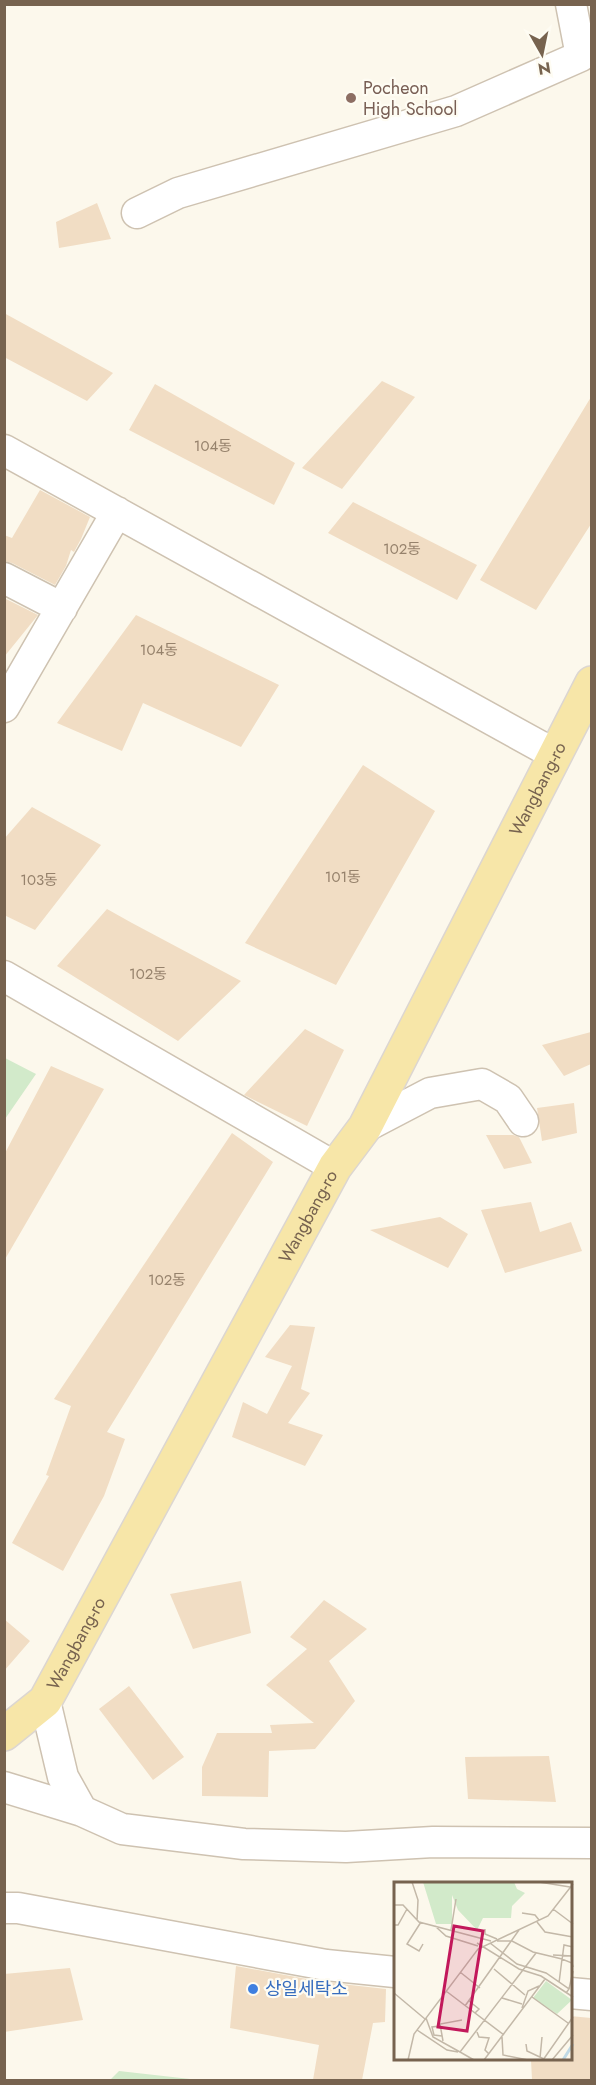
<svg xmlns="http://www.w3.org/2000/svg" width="596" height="2085" viewBox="0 0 596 2085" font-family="Jost,'Noto Sans KR',sans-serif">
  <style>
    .green { fill: #d2eaca }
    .building { fill: #f1ddc4 }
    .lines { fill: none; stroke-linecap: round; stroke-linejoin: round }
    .minor-casing { stroke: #cec2b1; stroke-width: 33 }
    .major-casing { stroke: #dcd6d1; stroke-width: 36 }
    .minor { stroke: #fff; stroke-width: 30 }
    .major { stroke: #f7e6a8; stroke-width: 33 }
    .education-dot { fill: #8d6e63; stroke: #fefcf3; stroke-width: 2 }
    .shop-dot { fill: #3f7fe0; stroke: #fefcf3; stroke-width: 2 }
    .labels { text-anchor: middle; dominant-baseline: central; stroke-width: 4.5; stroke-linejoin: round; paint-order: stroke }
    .number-label { font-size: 15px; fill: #96826c }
    .education-label { font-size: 18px; fill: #785e54; stroke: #fefcf3; text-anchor: start }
    .street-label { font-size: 18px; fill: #77634f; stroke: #fefcf3 }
    .shop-label { font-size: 18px; fill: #366cbe; stroke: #fefcf3; text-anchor: start }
    .inset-river { fill: none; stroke: #c0dae6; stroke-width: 3 }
    .inset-road { fill: none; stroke: #c3b8a8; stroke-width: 1.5 }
    .view { fill: #c2185b; fill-opacity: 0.15; stroke: #c2185b; stroke-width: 3 }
    .inset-edge { fill: none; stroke: #77634f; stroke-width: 3 }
  </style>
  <rect width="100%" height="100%" fill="#fcf8ec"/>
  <path class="green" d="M5 1058 36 1074 5 1119Z
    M119 2071 199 2080H110Z"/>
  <path class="building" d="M97 203 111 239 59 248 56 222Z
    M4 313 113 373 87 401 4 357Z
    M382 381 415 397 342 489 302 468Z
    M155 384 295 463 274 505 129 430Z
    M591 397V524L536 610 480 580Z
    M40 490 90 517 81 539 74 552 71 550 66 566 55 585 12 563 4 561V535L12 538Z
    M353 502 477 565 457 600 328 533Z
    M4 598 38 615 4 657Z
    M136 615 279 685 241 747 143 703 122 751 57 723Z
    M363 765 435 811 336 985 245 943Z
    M32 807 101 845 35 930 4 915V839Z
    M107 909 132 923 241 981 178 1041 57 966Z
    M305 1029 344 1050 307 1126 244 1095Z
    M591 1032V1064L564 1076 542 1045Z
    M51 1066 104 1089 4 1261V1155Z
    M574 1103 577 1133 542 1141 537 1108Z
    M232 1133 273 1162 107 1432 125 1439 104 1496 63 1571 12 1543 49 1476 46 1475 71 1406 54 1399Z
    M486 1135H513L519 1137 532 1163 504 1169Z
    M531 1202 540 1232 571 1222 582 1251 505 1273 481 1210Z
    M440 1217 468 1234 448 1268 370 1230Z
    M290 1325 315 1327 301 1389 310 1393 288 1423 323 1435 305 1466 232 1437 243 1402 267 1414 292 1366 265 1357Z
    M241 1581 251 1633 193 1649 170 1594Z
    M324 1600 367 1629 329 1661 355 1701 315 1749 269 1751 268 1797 202 1796V1767L217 1733H272L270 1725 314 1723 266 1685 307 1649 290 1637Z
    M4 1619 30 1641 4 1671Z
    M129 1686 184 1757 153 1780 99 1709Z
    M549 1756 556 1802 468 1799 465 1757Z
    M236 1966 323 1982 386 1989 385 2022 373 2023 362 2080H313L319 2045 230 2028Z
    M70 1968 83 2020 4 2032V1974Z
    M570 2016 591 2018V2080H532L531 2060H570Z"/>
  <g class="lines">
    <g class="minor-casing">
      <path id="minor" d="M137 213 178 193 456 111 581 56 571 4
        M4 450 554 754
        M4 578 62 608
        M4 707 117 512
        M4 976 335 1167
        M365 1127 430 1093 482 1084 508 1099 523 1121
        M45 1701 63 1777 82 1811 122 1829 244 1844 346 1847 433 1842 592 1843
        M4 1787 82 1811
        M4 1908H18L326 1965 395 1972
        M570 1993 592 1995"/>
    </g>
    <g class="major-casing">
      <g id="major">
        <path id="s1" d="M4 1734 45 1701 335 1167 365 1127 592 683"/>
      </g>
    </g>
    <use href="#minor" class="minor"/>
    <use href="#major" class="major"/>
  </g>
  <circle class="education-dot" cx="351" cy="98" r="6"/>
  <circle class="shop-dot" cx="253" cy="1989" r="6"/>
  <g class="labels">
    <g class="number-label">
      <text x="213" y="446">104동</text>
      <text x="402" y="549">102동</text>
      <text x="159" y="650">104동</text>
      <text x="343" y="877">101동</text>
      <text x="39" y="880">103동</text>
      <text x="148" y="974">102동</text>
      <text x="167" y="1280">102동</text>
    </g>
    <g class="education-label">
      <text x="363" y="88">Pocheon<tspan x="363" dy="21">High School</tspan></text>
    </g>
    <g class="street-label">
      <text stroke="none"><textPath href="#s1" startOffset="1090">Wangbang-ro</textPath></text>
      <text stroke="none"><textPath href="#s1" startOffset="604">Wangbang-ro</textPath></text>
      <text stroke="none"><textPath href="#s1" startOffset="118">Wangbang-ro</textPath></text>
    </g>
    <g class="shop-label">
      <text x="265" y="1989">상일세탁소</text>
    </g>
  </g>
  <g transform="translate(394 1882)">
    <rect width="178" height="178" fill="#fcf8ec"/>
    <path d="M29 0H120L123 7 131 11 118 24 117 36H89L83 48 64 28 58 13V42H42ZM152 99 178 118 163 132 139 116Z" fill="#d2eaca"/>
    <path class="inset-river" d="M169 178 179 162"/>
    <path class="inset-road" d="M18 0 24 18 23 39M145 0 176 5M0 23H9L25 40 97 59M159 27 179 42M128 31 141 33 145 38M27 40 13 62 25 69 29 62M143 40 151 50 179 55M0 43H4L13 27M41 44 52 54 84 64M91 47V52L103 57M57 48 62 17M103 59H118L139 70 168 77M83 61 125 87 147 94 179 115M96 61 123 82 152 91 175 107 172 111M159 73 179 74M168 78 170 63 179 65M100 87 131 113M66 90 86 106M165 101 168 77 178 81 179 85M175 107 179 89M52 109 110 153M0 111 31 137M138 115 174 141M108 116 128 122M75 119 85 127 81 131M71 124 125 48M128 126 134 109 145 104M32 136 39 155 66 170M46 144 38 145 40 153 48 154M23 148 53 168 64 170M83 150 85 155 95 156 91 168 95 172M108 155 109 173 134 178M49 159 46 142 68 138M132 162 133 169 150 177M146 176 148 155M14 178 20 152 84 67 154 34 179 2M80 178 66 170 142 71M90 178 151 97M149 178 179 135M158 178 179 153"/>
    <path class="view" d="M60 44 89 49 73 149 44 145Z"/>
    <rect width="178" height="178" class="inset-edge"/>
  </g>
  <rect width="596" height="2085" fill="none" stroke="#77634f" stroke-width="12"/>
  <g transform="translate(542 54) rotate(171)" stroke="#fefcf3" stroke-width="4.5" paint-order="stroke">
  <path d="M0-4.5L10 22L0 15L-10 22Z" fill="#77634f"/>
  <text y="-9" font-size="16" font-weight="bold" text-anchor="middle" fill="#77634f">N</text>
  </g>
</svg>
